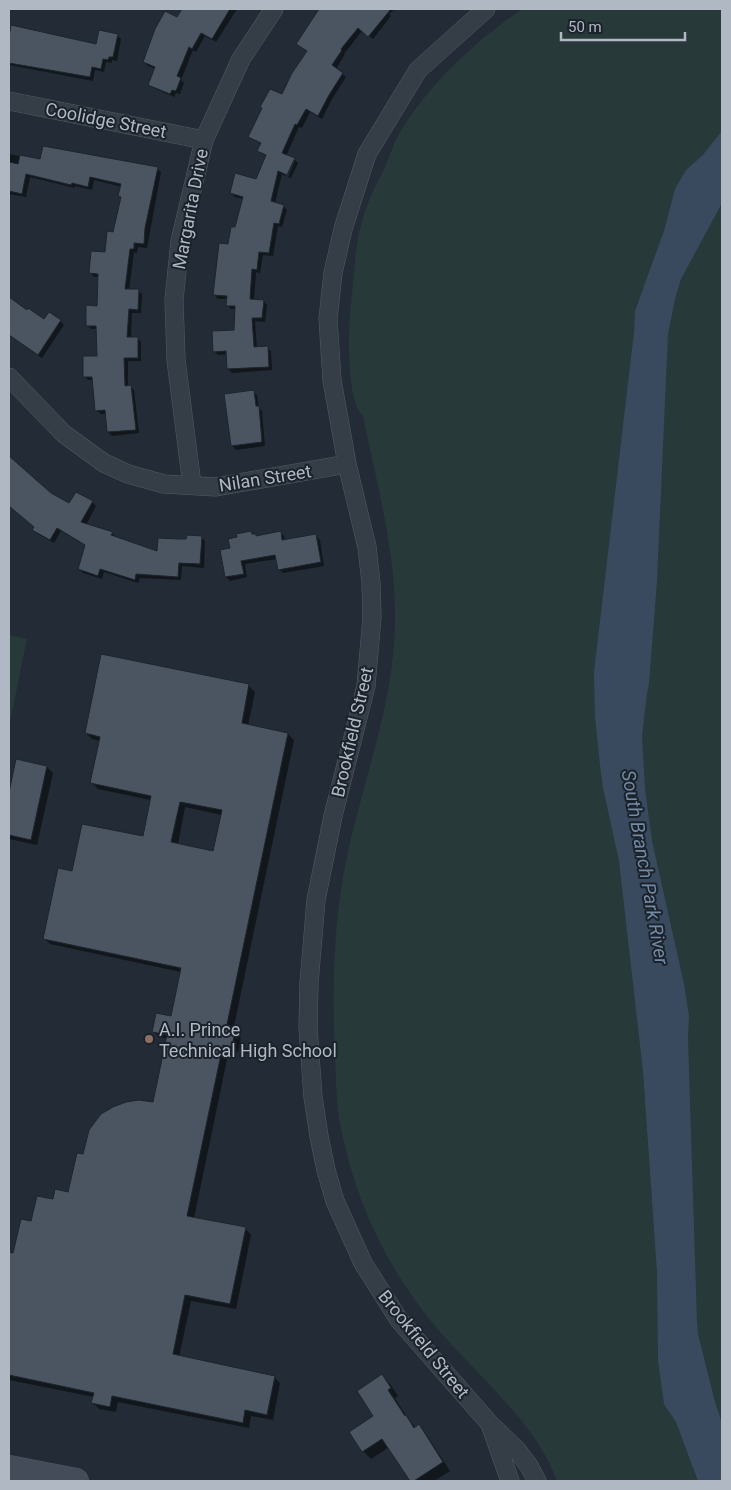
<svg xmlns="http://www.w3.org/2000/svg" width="731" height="1490" viewBox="0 0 731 1490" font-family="Roboto,sans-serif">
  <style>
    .green { fill: #273939 }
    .water { fill: #394a5e }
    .shadow { fill: #0007; fill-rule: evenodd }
    .building { fill: #4b5561; stroke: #1d242d; fill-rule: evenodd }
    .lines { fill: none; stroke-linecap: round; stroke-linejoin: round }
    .street-casing { stroke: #535b64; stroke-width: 19 }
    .secondary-casing { stroke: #535b64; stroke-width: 26 }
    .street { stroke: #353d46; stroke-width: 18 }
    .secondary { stroke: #444c59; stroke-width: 25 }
    .education-dot { fill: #8d6e63; stroke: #1b222b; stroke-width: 2 }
    .labels { text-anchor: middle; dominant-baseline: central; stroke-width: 4; stroke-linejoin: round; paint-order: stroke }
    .street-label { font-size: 18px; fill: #b0b8c3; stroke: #1b222b }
    .poi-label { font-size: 18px; fill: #b0b8c3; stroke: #1b222b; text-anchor: start }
    .water-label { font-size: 19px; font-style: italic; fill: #738aa4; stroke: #1b222b }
  </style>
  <rect width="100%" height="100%" fill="#222b36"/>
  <path class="green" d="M522 9H722V1481H557C534 1417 467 1368 426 1315 383 1260 355 1198 341 1129 336 1105 336 1080 335 1055 332 990 333 925 346 861 361 788 389 717 394 643 400 566 378 490 363 416 350 404 350 368 349 351 348 328 351 305 353 282 355 259 357 234 365 211 369 199 374 188 380 177 389 162 392 143 402 129 432 81 476 41 522 9Z
    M9 635 27 639 9 727Z"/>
  <path class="water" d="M722 131V203L681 279 675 299 668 334 657 581 649 683 647 694 642 735 645 789 652 841 684 984 689 1016 688 1038 697 1323 698 1334 715 1402 722 1423V1481H698L676 1422 664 1404 658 1360 657 1272 643 1071 619 861 603 788 600 765 595 716 594 672 634 332 635 311 664 231 675 189 686 170 702 156Z"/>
  <path class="shadow" d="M183 9H237L216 42 205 36 196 52 193 50 181 80 184 83 180 94 176 93 174 97 154 88 150 84 156 69 148 66 144 62 177 19Z
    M321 9 337 10 395 9 389 14 391 16 373 39 362 31 344 54H345L336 69 346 77 332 99 322 119 310 112 302 128 299 127 286 156 293 159 285 176 282 174 275 203 283 206 287 210 282 227 278 226 273 256 263 255 260 273 256 272 254 300 263 301 267 305 265 322 255 321 257 348H267L271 351 272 370 232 373 228 369V354L218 355 214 351 235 331 236 309H231L227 305 228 299H218L214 295 220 244 229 246 236 229 244 199 235 197 231 193 257 180 267 157 259 151 262 145 250 137 282 96 308 52 302 48 316 14Z
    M9 34 97 45 117 35 121 39 117 61 112 60V63L106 62 104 72 95 70 93 81 9 65Z
    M9 154 41 160 157 169 161 172 147 248 138 247 137 253 134 252 129 290 138 291 142 294 141 313H132L131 338H137L141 342V361H128V387H130L134 390 139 433 112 436 108 432 107 414H101L97 411 94 380H88L85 376 98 357 97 329H91L87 325 98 307 99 277H94L91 273 106 254 114 233 122 198 120 196 122 187 94 180 92 190 75 186V188L30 177 26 197 9 194Z
    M295 160 298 163 291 178 288 177Z
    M9 299 27 311 44 320 60 321 64 325 42 358 9 335Z
    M253 391 257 395 259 408 262 411 265 446 236 450 233 446Z
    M9 457 50 494 69 505 76 493 92 502 96 506 86 525 112 533 116 537 158 552 180 541 201 537 205 541 204 568 182 566 181 580 140 578 138 583 104 572 102 579 83 573 79 569 86 546 61 531 54 543 38 534 34 530 35 527 9 505Z
    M251 532 257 537 280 532 284 536 285 541 316 536 320 540 324 566 283 573 279 569 277 559 245 564 247 577 230 581 226 577 232 549Z
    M102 656 249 686 255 692 248 726 288 734 294 740 233 1031 241 1038 238 1052 229 1050 194 1218 245 1228 251 1235 236 1309 191 1301 179 1357 274 1377 280 1383 273 1420 251 1416 249 1428 118 1402 116 1412 99 1409 93 1403 94 1397 9 1380V1253L14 1255 32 1223 54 1200 69 1193 83 1155 154 1103 168 1039 159 1037 153 1031 172 1017 181 972 50 944 44 938 73 872 144 838 151 800 98 789 92 783 100 741 92 739 86 733ZM185 807 222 815 214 852 178 845Z
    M17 761 47 767 53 773 37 845 9 839V798Z
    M382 1376 390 1384 398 1396 395 1398 408 1419 416 1428 418 1426 426 1434 450 1471 434 1481H411L389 1447 371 1459 363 1451 375 1417Z"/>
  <path class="building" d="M182 9H230L212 39 201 33 192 49 189 47 177 76 181 78 176 91 172 90 170 94 148 85 155 67 143 62 155 29 165 11 177 17Z
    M319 9H391L368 37 358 28 341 49 342 50 332 65 343 73 329 95 318 116 306 109 297 125 295 124 282 153 295 158 287 175 278 171 271 201 284 205 279 224 274 223 269 253 259 252 257 270 252 269 250 299 264 300 262 318H252L254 347 268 346 269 367 227 369 226 351 213 352 212 331 234 330 235 306H226L227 296 213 295 219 243 228 244 231 227H235L243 197 230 193 235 173 256 179 266 155 257 151 261 143 248 137 262 108 260 107 270 89 282 94 292 73 307 51 296 44Z
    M11 25 96 44 99 30 118 34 113 57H109L108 60 103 59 101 69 92 67 90 77 9 63V37Z
    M43 146 158 167 145 228 144 244 134 243V249H130L125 289H139L138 310 129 309 127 337H138V358H124L125 386 131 385 136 430 107 432 105 410 95 411 92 377H83V356H97L96 326H86V305L97 306 98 274 89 273 91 251 105 252 107 231 113 232 121 197 118 196 121 184 90 177 88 187 72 183 71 185 26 174 22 194 9 191V162L18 164 20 155 40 159Z
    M9 297 27 310 28 308 44 319 49 312 61 320 38 355 9 335Z
    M254 390 256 406H259L262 442 231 446 224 394Z
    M9 456 51 493 69 503 76 492 93 501 81 522 113 532 111 535 157 551 158 538 179 539H186L187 535 202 536 200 564 179 563 178 577 136 574 135 580 100 569 98 576 78 569 85 545 57 528 50 540 32 530 34 527 9 506Z
    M251 531 252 534H256V536L281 531 282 540 316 534 321 562 278 570 275 555 241 561 244 574 225 577 220 550 230 548 228 539 237 537 236 534Z
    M101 654 249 684 242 723 288 733 226 1029 235 1031 232 1047 223 1045 187 1216 246 1227 230 1304 185 1295 173 1354 275 1376 267 1415 245 1410 243 1423 112 1396 110 1407 91 1403 94 1393 9 1375V1252L13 1253 21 1219 31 1221 37 1196 53 1199 55 1189 68 1192 77 1153 83 1154 89 1130 101 1114 113 1107 126 1102 139 1100 153 1102 167 1035 152 1032 156 1013 171 1016 181 968 43 939 58 868 72 871 82 824 143 836 151 796 90 783 100 737 85 733ZM180 802 222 810 213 851 171 842Z
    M16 759 47 766 31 840 9 835V792Z
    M382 1374 391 1388 388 1390 405 1416 406 1415 414 1428 419 1424 443 1462 414 1481H410L382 1439 362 1452 349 1432 373 1416 357 1391Z"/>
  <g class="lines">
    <g class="street-casing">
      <path id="street" d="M486 9 418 70 367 154 343 229 333 273 328 319 332 380 347 464 367 547 371 583 372 617 366 686 333 816 316 900 309 983 308 1027 313 1097 319 1136 326 1170 335 1201 363 1263 399 1320 490 1424 517 1450 529 1466 537 1481
        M9 101 204 140
        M9 377 64 434 104 463 128 474 164 484 216 487 347 464
        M192 485 176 360 174 300 180 241 204 140 241 59 274 9
        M491 1427 510 1481"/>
    </g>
    <g class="secondary-casing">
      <path id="secondary" d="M9 1468 76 1481"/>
    </g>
    <use href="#street" class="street"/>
    <use href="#secondary" class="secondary"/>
  </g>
  <circle class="education-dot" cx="149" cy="1039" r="5"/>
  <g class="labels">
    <g class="street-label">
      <text transform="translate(106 120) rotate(11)">Coolidge Street</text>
      <text transform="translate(190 209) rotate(-79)">Margarita Drive</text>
      <text transform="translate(265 478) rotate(-9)">Nilan Street</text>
      <text transform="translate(352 732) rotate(-77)">Brookfield Street</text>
      <text transform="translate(424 1344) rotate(51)">Brookfield Street</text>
    </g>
    <g class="poi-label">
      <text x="159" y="1029">A.I. Prince<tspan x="159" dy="21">Technical High School</tspan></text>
    </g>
    <g class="water-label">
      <text transform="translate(645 867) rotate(80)">South Branch Park River</text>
    </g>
  </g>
  <rect width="731" height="1490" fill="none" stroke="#b0b8c3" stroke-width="20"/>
  <path d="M561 32v8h124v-8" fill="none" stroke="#b0b8c3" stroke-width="2.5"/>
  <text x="568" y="32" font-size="15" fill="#b0b8c3" stroke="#1b222b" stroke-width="4" paint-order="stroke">50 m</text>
</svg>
